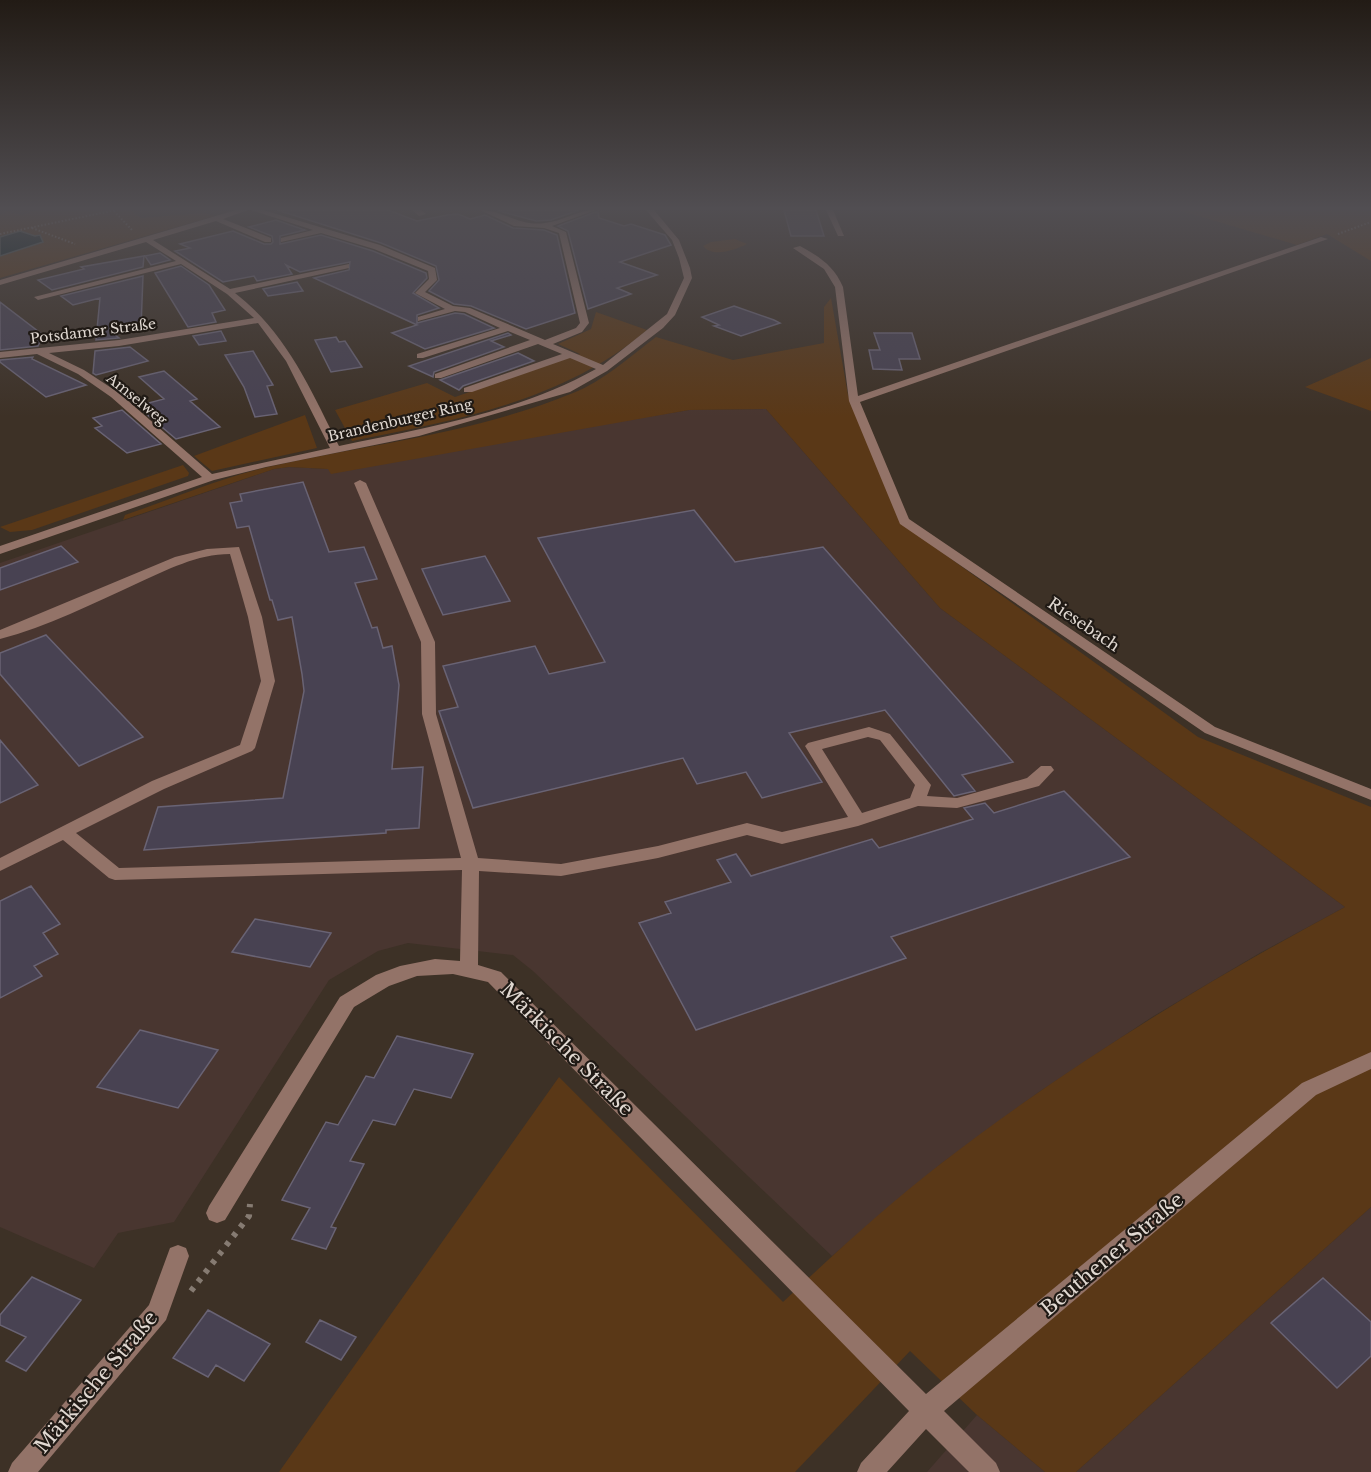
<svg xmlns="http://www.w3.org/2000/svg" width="1371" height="1472" viewBox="0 0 1371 1472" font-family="'Libre Baskerville',serif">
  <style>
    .industrial { fill: #493630 }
    .green { fill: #5a3817 }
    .water { fill: #001c22; stroke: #445557; stroke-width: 1.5 }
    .building { fill: #484252; stroke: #696374; stroke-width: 1.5 }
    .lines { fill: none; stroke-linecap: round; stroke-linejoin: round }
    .path-far1 { stroke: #867b72; stroke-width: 2; stroke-dasharray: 1.5 2; stroke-linecap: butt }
    .path { stroke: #867b72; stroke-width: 6; stroke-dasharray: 4.5 7; stroke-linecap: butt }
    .minor { fill: #937368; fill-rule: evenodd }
    .labels { text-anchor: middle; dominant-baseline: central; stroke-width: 4.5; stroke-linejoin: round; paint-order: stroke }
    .far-street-label { font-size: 14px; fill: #e1d9d2; stroke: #201a15 }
    .street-label { font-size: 16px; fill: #e1d9d2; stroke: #201a15 }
    .near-street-label { font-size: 20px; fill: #e1d9d2; stroke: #201a15 }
  </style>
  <rect width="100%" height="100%" fill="#3d3126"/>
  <path class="industrial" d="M766 409 940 608 1345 907 1258 954 1152 1017 1039 1092 942 1163 832 1256 533 971 513 955 408 943 378 951 329 980 174 1222 118 1233 94 1268 0 1227V563L274 469 289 467 328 469 689 410Z
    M1371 1207V1472H1076Z
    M977 1415 1045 1472H927Z"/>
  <path class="green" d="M38 210H130L141 218 204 213 215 216 0 278V256L43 242 20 231 0 237V215L8 212 22 215Z
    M1178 210H1371V261L1327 234 1297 245Z
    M735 239 747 244C735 250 713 258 703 246L711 242Z
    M831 298 848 395 900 522 1198 737 1371 807V1207L1076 1472H1045L977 1415 910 1351 795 1472H279L559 1077 783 1302C834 1254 887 1205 943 1162 1069 1065 1205 982 1345 907L940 608 766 409 689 410 331 474 328 469 289 467 274 469 123 520 125 515C172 499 219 478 268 467 370 444 476 433 573 393 602 382 632 355 656 337L733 360 824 343V307Z
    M596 312 647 330C564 401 456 420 352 441L335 410 427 383 455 397 580 354 558 344 591 329Z
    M1371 358V411L1305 387Z
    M305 415 317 448 212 471 194 456Z
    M183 465 189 473 188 476 32 530 10 532 0 527Z"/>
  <path class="water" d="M20 231 35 236 40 235 43 242 0 256V237Z"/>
  <path class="building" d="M277 210H388L417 221 447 215 458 214 470 219 485 215 513 228 544 230 557 235 575 313 526 329 471 306 454 304 429 291 439 280 436 266 381 243Z
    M502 210H579L551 220 536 221 499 211Z
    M784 210H816L824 236H791Z
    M598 211 599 218 624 226 631 224 665 235 671 245 620 262 657 275 617 288 631 294 588 309 568 231 558 226Z
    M276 220 305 230 280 236V244L321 235 373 251 426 273 427 278 413 293 439 308 417 315V323L455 313 464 314 494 328 425 349 392 333 417 325 314 278 349 270 350 262 300 272 286 265 292 274 257 281 254 276 223 282 175 251 190 248 180 244 233 231 264 244H271L273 242 272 236 249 227Z
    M160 253 170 260 151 265 145 256Z
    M144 256 143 267 52 290 38 280 84 269 81 267Z
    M181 266 209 285 225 310 212 313 216 322 188 327 155 273Z
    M143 276 141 327 110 331 119 338 96 340 100 298 73 305 61 296Z
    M297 282 303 291 268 296 263 289Z
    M0 302 43 335 38 346 0 350Z
    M734 306 774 320 780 323 741 336 714 326 719 325 702 317Z
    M221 331 226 341 199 345 193 336Z
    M508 333 511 335 491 341 504 347 434 372 433 377 409 366Z
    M874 333H912L920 359H899L902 370 873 369 869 350H880Z
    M336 337 339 342 345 341 362 367 331 372 315 340Z
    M130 347 148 361 96 375 93 373 95 351Z
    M253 351 273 385 267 386 277 414 255 417 244 387 225 355Z
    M518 353 534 361 463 386 459 390 440 380Z
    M33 357 32 359 86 385 46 397 0 362V360Z
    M164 371 197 399 190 401 220 427 176 439 137 406 164 399 139 377Z
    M122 410 161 444 127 453 95 428 102 426 93 418Z
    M303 482 329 552 364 547 377 579 355 583 372 628 377 627 383 648 392 646 399 685 392 769 423 767 419 828 386 830V833L144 850 158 807 283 798 304 691 302 674 292 617 278 620 272 600H270L249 526 237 528 230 503 242 501 240 494Z
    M694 510 735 562 823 547 1013 762 962 775 975 791 954 796 885 710 789 733 822 782 762 798 746 772 697 784 683 758 473 808 439 711 458 707 443 666 535 646 549 674 605 662 538 538Z
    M61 546 78 562 0 590V568Z
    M485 556 510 601 443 615 422 569Z
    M46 635 143 737 79 766 0 674V653Z
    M0 740 38 785 0 803Z
    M1064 791 1130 857 891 937 906 958 696 1030 639 923 671 913 665 902 731 882 717 860 736 854 751 876 872 839 879 848 973 819 964 808 985 803 994 813Z
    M31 886 60 924 43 933 58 954 34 966 42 976 0 998V901Z
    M255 919 331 933 310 967 232 952Z
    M140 1030 218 1050 178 1108 97 1087Z
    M397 1036 473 1054 451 1098 414 1089 395 1125 373 1120 350 1161 364 1164 331 1227 336 1228 326 1249 292 1239 310 1208 282 1200 326 1122 338 1125 366 1076 374 1078Z
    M32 1277 81 1300 26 1371 6 1361 26 1337 0 1325V1315Z
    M1323 1278 1371 1322V1356L1337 1388 1271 1323Z
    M208 1310 270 1344 244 1381 216 1365 208 1377 173 1358Z
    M320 1320 356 1337 341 1360 306 1342Z"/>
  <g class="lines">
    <path class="path-far1" d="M114 211 132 230
      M32 228 75 244
      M0 234 116 210
      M1338 234 1371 222"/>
    <path class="path" d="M191 1291 249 1216 250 1204"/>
    <path class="minor" d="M236 210H248L223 219 271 238V242H265L216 221 153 240 230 289 349 264V268L235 293C286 332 311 390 339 446 426 428 519 412 596 369L570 358 472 392H464V388L562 354 538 344 441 378H435V374L530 340 508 331 423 358H417V354L500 328 465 312 455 311 418 321V317L445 309 415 293 429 279 428 271 374 249 321 233 281 242V238L313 230 251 210H263L380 245 435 268 437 280 425 292 453 306 470 308 545 340 576 328 580 323 559 233 544 228 514 226 480 210C502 210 521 227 545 223 563 221 578 210 596 210L552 226 566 232 589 323 582 332 553 344 603 365 667 314 684 278 679 258 672 240 646 210H654L679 240 690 268 692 278 675 315 663 328 607 371 570 392 419 436 266 467 214 480 0 554V546L202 477 111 397 78 374 37 354 0 358V352L119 340 254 318 227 294 181 264 38 300 34 297 176 261 146 242 0 285V280ZM258 323 286 361 330 448 212 474 119 393 84 370 49 353 119 346Z
      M412 210H421L426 214 419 216Z
      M826 210H833L844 236H838Z
      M1321 237 1328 239 860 402 909 519 1215 727 1371 789V800L1205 733 900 524 849 401 835 287 824 269 793 248 800 246C820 257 834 266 843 287L858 396Z
      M360 480 366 483 435 642 436 714 478 858 561 864 658 846 747 823 782 832 848 817 805 746 808 743 869 727 890 734 931 785 927 796 957 798 1027 778 1041 766H1051L1054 770 1039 786 957 808 918 806 858 826 782 844 747 835 658 858 561 876 479 871 478 965 501 972 926 1394 1302 1083 1371 1052V1069L1316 1095 944 1411 996 1463 1000 1472H969L926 1429 887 1472H857L861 1463 909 1411 488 982 453 974 417 976 389 986 354 1007 225 1220 217 1223 209 1220 206 1213 209 1206 340 997 376 975 400 966 435 959 460 961 462 870 115 880 109 878 63 840 0 871V858L152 781 240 745 261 681 248 617 230 554C197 554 167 570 138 583 94 603 47 627 0 639V630L175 557 207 549 239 547 262 617 275 681 255 748 252 751 164 789 76 833 119 868 461 858 422 714 421 642 354 483ZM868 737 880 740 915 785 910 798 862 813 822 749Z
      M178 1245 186 1248 189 1256 166 1320 38 1472H8L12 1463 149 1305 170 1248Z"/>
  </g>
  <linearGradient id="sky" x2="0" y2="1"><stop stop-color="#221b15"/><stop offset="0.5" stop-color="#514e52"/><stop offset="1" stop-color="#514e52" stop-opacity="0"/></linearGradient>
  <rect width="1371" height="417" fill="url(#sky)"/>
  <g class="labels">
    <g class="far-street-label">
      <text transform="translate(93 331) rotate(-7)">Potsdamer Straße</text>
      <text transform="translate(137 399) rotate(39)">Amselweg</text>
      <text transform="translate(400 420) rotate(-13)">Brandenburger Ring</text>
    </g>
    <g class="street-label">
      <text transform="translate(1084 624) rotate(34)">Riesebach</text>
    </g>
    <g class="near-street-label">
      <text transform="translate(567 1049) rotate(45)">Märkische Straße</text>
      <text transform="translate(1112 1254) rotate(-40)">Beuthener Straße</text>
      <text transform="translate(96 1382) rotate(-50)">Märkische Straße</text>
    </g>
  </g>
</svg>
